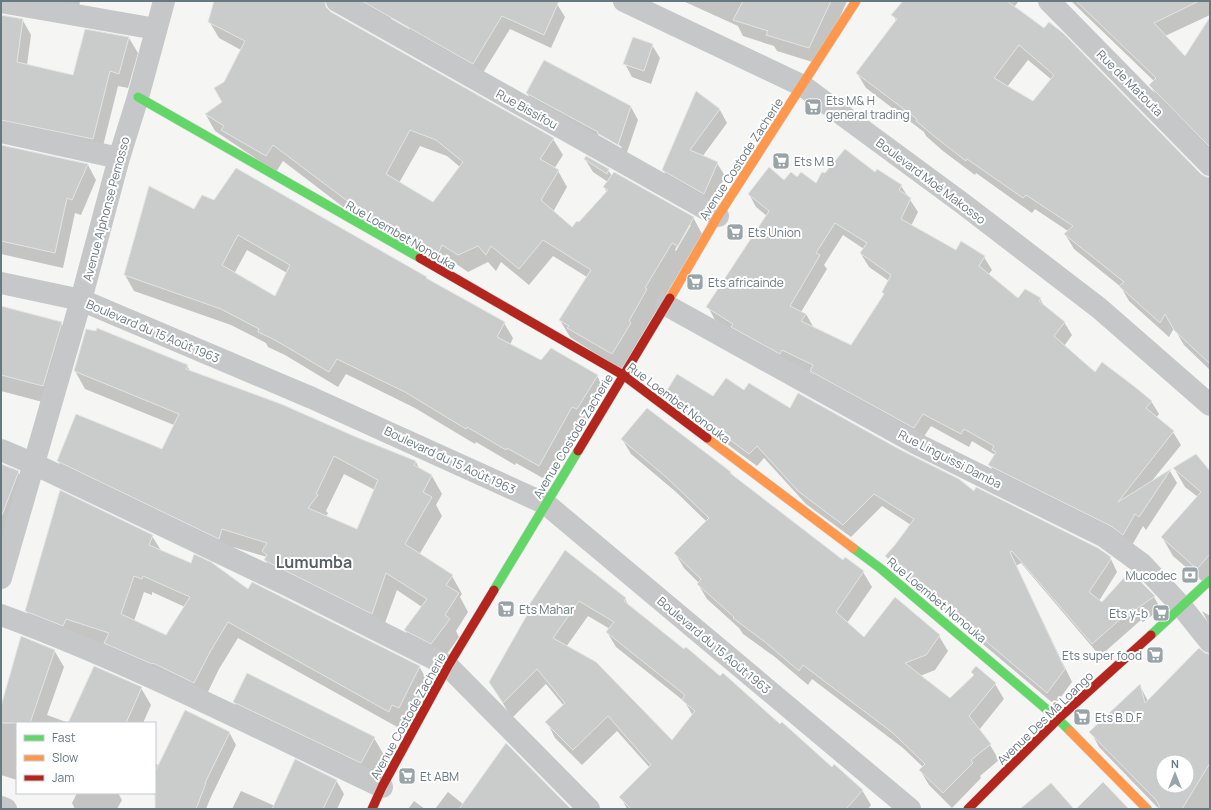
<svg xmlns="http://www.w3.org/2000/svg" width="1211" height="810" viewBox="0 0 1211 810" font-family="Manrope,sans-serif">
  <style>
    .shadow { fill: #0003; fill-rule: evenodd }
    .building { fill: #cacccc; stroke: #e4e4e4; fill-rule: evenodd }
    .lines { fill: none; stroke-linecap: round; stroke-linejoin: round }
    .fast-casing { stroke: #d0d1d1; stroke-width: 10 }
    .slow-casing { stroke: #d0d1d1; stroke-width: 10 }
    .jam-casing { stroke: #d0d1d1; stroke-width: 10 }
    .street { stroke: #c6c7c8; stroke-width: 22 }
    .fast { stroke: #63d668; stroke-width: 9 }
    .slow { stroke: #ff974d; stroke-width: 9 }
    .jam { stroke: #b3261e; stroke-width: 9 }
    .labels { text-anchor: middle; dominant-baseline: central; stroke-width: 4; stroke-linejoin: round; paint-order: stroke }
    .street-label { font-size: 12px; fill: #687881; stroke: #fff }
    .poi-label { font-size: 12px; fill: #687881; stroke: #fff; text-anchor: start }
    .district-label { font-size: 16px; font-weight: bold; fill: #556067; stroke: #fff }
  </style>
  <rect width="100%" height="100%" fill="#f5f5f4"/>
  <path class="shadow" d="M1 1H80L78 13Z
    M215 1H320L330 13 553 139 563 155 554 169 558 171 567 187 553 212 573 229 579 223 607 192 604 187 608 182 593 172 585 159 608 170 612 176 693 217 702 234 621 370 570 337 560 320 587 277 553 256 529 285 501 262 496 271 488 262 468 272 452 261 447 270 364 223 283 161 276 172 215 131 206 115 223 102 225 82 241 50 219 38 209 21ZM420 146 447 156 460 167 433 203 399 183ZM688 225H691L676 251 675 250Z
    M361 1H399L388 26 369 15Z
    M419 1H551L557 4 565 17 551 48 510 29 481 76 415 39 407 25Z
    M683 1H847L819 64 777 51 774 46 743 36 738 26Z
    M904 1H1019L1014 7 1200 175 1207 178H1210V370L1184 345 1174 328 1169 337 1129 301 1121 287 1074 249 1065 234 1068 231 1035 209 1032 213 976 173 975 175 943 151 926 136 924 132 866 88 857 73 897 22 893 15ZM1028 60 1052 80 1033 102 1007 87Z
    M1071 1H1210V15L1165 36 1185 58 1210 19V152L1159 100 1150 85 1154 81Z
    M1 16 22 19 31 35 27 65 73 77 129 38 138 53 128 88 118 86 101 154 1 138Z
    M652 45 660 58 651 84 632 77 625 64Z
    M527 93 631 107 638 120 625 158 534 106ZM598 133 622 147 621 148 598 135Z
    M696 93 720 110 727 123 702 157 717 163 725 176 712 206 671 183 663 170Z
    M1 146 88 165 96 180 81 215 75 213 63 268 1 254Z
    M875 173 901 186 918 212 911 226 956 251 984 257 992 270 988 275 1018 299H1040L1045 307 1064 322 1072 335 1064 346 1095 373 1151 401 1159 414 1156 418 1173 432 1181 445 1151 482 1170 471 1177 483 1146 530 1143 526 1131 547 997 478 990 465 995 455 972 441 969 447 931 426 921 441 819 384 813 374 790 363 715 320 708 307 767 216 756 207 749 194 784 181 797 178 816 185ZM843 235 864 249 861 254 869 267 889 281 883 292 885 295 852 346 814 328 806 314 801 312 827 269 824 265Z
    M194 210 426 278 427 280 504 323 513 338 510 345 542 361 551 349 597 376 606 392 586 424 582 422 548 481 516 463 515 465 476 442 475 444 415 408 346 374 338 387 285 355 268 347 266 343 231 325 134 291 125 275ZM247 250 287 273 275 298 234 274Z
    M1 307 61 323 72 343 54 405 1 391Z
    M187 366 191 372 416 462 420 470 432 476 442 494 436 505 442 516 419 555 452 576 462 594 460 597 468 612 456 631 459 637 442 661 415 648 405 630 422 607 397 590 382 631 276 578 265 560 267 557 233 547 229 556 69 479 58 461 163 450 174 425 85 389 75 371ZM344 474 375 490 357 530 326 517 328 513 326 511Z
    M744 391 791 409 974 493 1110 557 1117 572 1099 601 1102 604 1154 597 1161 609 1143 622 1141 620 1100 656 1021 563 1016 566 1072 682 1055 705 894 569 886 556 911 525 882 506 851 537 806 504 764 458 757 466 674 405 667 392 713 397Z
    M647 410 731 473 733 476 843 561 863 572 872 587 847 623 864 639 895 599 939 636 948 651 935 670 920 676 950 699 995 684 1004 699 979 730 990 745 999 760 980 776 981 778 952 808 929 785 920 770 923 767 903 748 812 679 808 685 775 657 743 634 739 628 707 599 698 584 699 583 684 568 675 553 707 522 676 492 631 454 622 439Z
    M1 465 18 472 28 489 1 552Z
    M1174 468 1210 472V585L1209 587 1173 556 1162 537 1198 497 1185 487Z
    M152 536 162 552 419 666 429 684 408 725 402 722 399 728 238 638 219 669 204 700 115 660 107 646 75 635 36 628 26 611ZM144 592 152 595V592L185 607 167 636 134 621Z
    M565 551 625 599 629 606 832 768 862 790 871 805 868 809H627L621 797 650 768 617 731 582 765 555 738 547 722 564 706 546 684 512 718 499 697 527 616 526 613ZM588 616 610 629 607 632 616 647 685 702 693 716 672 741 566 647Z
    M1202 611 1210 616V625L1209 624Z
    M54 650 64 667 47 715 69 723H17V780L1 775V713Z
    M1205 655H1210V809H1159L1099 747 1091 732 1140 686 1148 701ZM1163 762H1187V786H1163Z
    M141 688 151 705 143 723H72Z
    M234 702 374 738 384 755 371 780 244 719Z
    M229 732 236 745 210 799 206 809H165L168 800 150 793H155V764L159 765Z
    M336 780 344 794 337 809H232L241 791 275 806Z
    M448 792 463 804 570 809H435Z
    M77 793H118L122 800 117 809H75L72 803Z
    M414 801 425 809H408Z"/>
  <path class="building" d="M214 1H325L326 7 331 12 554 138 540 159 559 170 541 200 572 227 577 221 579 222 608 190 603 187 614 172 694 217 678 246 672 243 645 288 647 289 629 321 631 323 612 354 567 328 569 326 559 320 591 270 543 240 519 269 491 246 486 255 478 246 458 255 442 245 438 254 354 206 273 145 266 156 221 130 224 126 205 114 222 102 214 88 224 82 245 41 208 22ZM410 130 436 140 463 162 433 202 386 174Z
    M362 1H559L544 35 502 16 473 64Z
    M743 1H831L809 48 766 35 768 31 733 20Z
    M903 1H1007L1044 28 1049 22 1063 33 1201 174 1206 177H1210V364L1174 330 1165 314 1160 323 1119 286 1124 282 1064 234 1073 226 1026 195 1023 198 967 159 966 161 934 136 916 121 917 119 856 73 897 19 891 15ZM1019 45 1054 75 1033 101 994 78Z
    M1076 1H1199L1154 23 1185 56 1210 17V147L1149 85 1156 78Z
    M1 15 23 19 17 62 73 75 85 29 129 37 119 74 110 71 93 139 1 120Z
    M633 37 653 44 644 71 623 64Z
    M544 60 631 106 618 145 597 133 598 132 526 93Z
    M696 91 720 109 690 150 718 162 704 194 662 170Z
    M1 145 88 164 72 200 67 198 55 253 1 241Z
    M845 149 875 172 877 169 902 185 899 190 911 198 901 219 956 250 961 241 985 256 979 266 1018 298 1025 289 1041 298 1039 301 1065 322 1054 336 1095 372 1102 362 1135 387 1152 401 1146 408 1174 431 1118 502 1171 469 1139 517 1135 514 1123 535 1111 526 988 465 996 452 992 450 994 446 964 429 961 434 923 414 914 428 810 371 813 365 782 350 780 354 731 327 733 324 706 307 769 211 748 194 769 167 784 180 791 172 797 177 801 172 816 183 822 172 825 173ZM835 223 867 243 860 253 891 275 882 292 884 294 851 345 801 321 806 314 790 306 820 255 816 253Z
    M586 156 609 169 607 174 584 159Z
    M236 168 427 277 426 278 505 322 497 337 541 360 551 348 598 375 577 409 572 407 539 466 507 448 506 450 467 427 466 429 405 392 337 359 329 372 275 340 258 332 259 329 221 309 124 275 149 186 194 209 202 195 214 200ZM238 235 290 265 275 296 222 265Z
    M1 306 62 322 43 386 1 375Z
    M97 328 188 365 186 369 281 404 356 437 416 461 414 465 432 475 423 492 432 497 405 544 453 575 446 585 459 593 445 615 450 619 431 644 404 630 427 599 386 573 372 614 264 560 267 555 262 551 267 543 222 529 219 539 57 461 76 414 162 449 179 414 74 371 86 329 96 331ZM334 456 378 480 357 529 308 508 318 495 316 494Z
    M677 374 713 396 726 378 744 390 749 383 790 408 798 393 899 449 959 479 974 491 976 487 1098 548 1111 557 1110 558 1111 559 1089 592 1102 602 1130 571 1155 596 1135 610 1133 608 1092 644 1012 551 1010 552 1065 669 1047 693 885 556 895 545 914 519 874 494 843 525 798 491 757 446 749 454 666 392Z
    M647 408 731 472 730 473 843 560 845 557 864 571 836 612 864 637 895 597 940 635 926 655 905 663 950 698 974 675 971 672 976 666 996 683 969 716 991 744 971 760 973 763 943 793 919 770 925 764 893 733 803 665 799 671 765 642 733 618 734 617 697 584 701 579 674 553 709 518 666 477 621 439Z
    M1196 454 1210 471V554L1197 569 1161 537 1201 492 1173 468Z
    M1 464 19 471 2 515H1Z
    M60 490 153 535 149 545 191 563 194 554 211 562 248 589 252 582 420 666 399 708 392 705 389 712 228 622 210 652 194 683 153 663 152 664 104 643 109 633 66 619 63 626 25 611ZM134 576 142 579 143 576 190 597 166 635 121 614Z
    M565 550 626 598 624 601 684 649 686 647 720 676 723 673 780 724 782 722 832 767 834 764 863 790 846 809H631L619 797 651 765 608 716 573 750 545 722 565 703 537 669 503 703 489 682 527 615 524 613ZM579 601 614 622 606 632 685 695 682 700 695 711 672 740 596 662 553 638Z
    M21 636 55 650 30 723H1V706Z
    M1199 648 1205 653 1210 654V763L1182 809H1159V805L1156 800 1089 732 1140 684 1145 703ZM1163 762H1187V786H1163Z
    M94 666 142 687 126 723H68Z
    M247 673 375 737 361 763 233 702Z
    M185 710 230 732 205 783H206L196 809H155V772Z
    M506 743 571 809H459Z
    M295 759 337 780 323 809H272Z
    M1103 782 1129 809H1076Z
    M1051 783 1074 809H1020Z"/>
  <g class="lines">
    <g class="fast-casing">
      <path id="fast" d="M138 97 420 258
        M853 548 880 568 1058 719 1070 731
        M494 590 578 451
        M1151 635 1210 580"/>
    </g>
    <g class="slow-casing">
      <path id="slow" d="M670 298 718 216 856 1
        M707 438 853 548
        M1070 731 1147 809"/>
    </g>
    <g class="jam-casing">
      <path id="jam" d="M420 258 623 375 707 438
        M578 451 670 298
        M372 809 382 787 448 666 494 590
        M968 809 1058 719 1151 635"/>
    </g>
    <path class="street" d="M337 1 718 216
      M624 1 803 86 962 203 1099 308 1210 405
      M1049 1 1210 165
      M1 2 156 29
      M1 132 119 158
      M1 283 81 300 312 398 546 504 910 809
      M666 305 915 443 1105 537 1142 564 1182 607 1210 642
      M1 450 34 464 289 586 448 666 589 809
      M1 578 81 300 119 158 138 97 164 1
      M1 615C131 663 257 728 382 787
      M1 807 6 809"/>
    <use href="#fast" class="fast"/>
    <use href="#slow" class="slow"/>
    <use href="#jam" class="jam"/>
  </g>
  <defs>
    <g id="supermarket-square" transform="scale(0.9)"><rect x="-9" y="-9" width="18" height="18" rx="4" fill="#99a4a9" stroke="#fff"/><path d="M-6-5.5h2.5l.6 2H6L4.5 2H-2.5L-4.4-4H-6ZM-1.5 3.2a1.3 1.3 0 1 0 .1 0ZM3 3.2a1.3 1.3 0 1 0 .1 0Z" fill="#fff"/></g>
    <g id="bank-square" transform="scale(0.9)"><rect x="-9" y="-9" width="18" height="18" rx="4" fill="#99a4a9" stroke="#fff"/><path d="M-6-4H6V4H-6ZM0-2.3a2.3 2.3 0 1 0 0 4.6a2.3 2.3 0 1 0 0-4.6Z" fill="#fff"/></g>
  </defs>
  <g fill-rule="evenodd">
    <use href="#supermarket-square" x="813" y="107"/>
    <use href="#supermarket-square" x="781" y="161"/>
    <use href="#supermarket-square" x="735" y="232"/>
    <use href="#supermarket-square" x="695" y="282"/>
    <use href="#bank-square" x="1190" y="575"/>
    <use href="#supermarket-square" x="506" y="609"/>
    <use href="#supermarket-square" x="1161" y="613"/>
    <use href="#supermarket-square" x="1155" y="655"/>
    <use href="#supermarket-square" x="1082" y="717"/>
    <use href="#supermarket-square" x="407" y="776"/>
  </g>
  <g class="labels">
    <g class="street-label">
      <text transform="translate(1130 83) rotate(45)">Rue de Matouta</text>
      <text transform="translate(527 109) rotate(29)">Rue Bissifou</text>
      <text transform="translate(741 159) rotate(-57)">Avenue Costode Zacherie</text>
      <text transform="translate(931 181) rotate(37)">Boulevard Moé Makosso</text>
      <text transform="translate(106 209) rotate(-75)">Avenue Alphonse Pemosso</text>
      <text transform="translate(401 235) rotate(30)">Rue Loembet Nonouka</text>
      <text transform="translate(153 331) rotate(23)">Boulevard du 15 Août 1963</text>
      <text transform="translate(679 403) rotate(37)">Rue Loembet Nonouka</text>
      <text transform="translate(573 436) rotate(-59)">Avenue Costode Zacherie</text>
      <text transform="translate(950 459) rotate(27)">Rue Linguissi Damba</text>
      <text transform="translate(450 460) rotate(25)">Boulevard du 15 Août 1963</text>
      <text transform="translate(937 600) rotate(40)">Rue Loembet Nonouka</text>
      <text transform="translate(714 645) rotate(40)">Boulevard du 15 Août 1963</text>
      <text transform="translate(408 716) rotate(-61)">Avenue Costode Zacherie</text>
      <text transform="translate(1045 718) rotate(-44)">Avenue Des Mâ Loango</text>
    </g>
    <g class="poi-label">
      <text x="826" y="100">Ets M&amp; H<tspan x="826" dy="14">general trading</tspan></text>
      <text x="794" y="161">Ets M B</text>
      <text x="748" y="232">Ets Union</text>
      <text x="708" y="282">Ets africainde</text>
      <text x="1177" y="575" text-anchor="end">Mucodec</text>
      <text x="519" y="609">Ets Mahar</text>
      <text x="1148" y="613" text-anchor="end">Ets y-b</text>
      <text x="1142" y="655" text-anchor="end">Ets super food</text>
      <text x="1095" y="717">Ets B.D.F</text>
      <text x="420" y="776">Et ABM</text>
    </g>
    <g class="district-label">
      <text x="314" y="562">Lumumba</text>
    </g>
  </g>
  <rect width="1211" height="810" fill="none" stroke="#687881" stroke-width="4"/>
  <rect x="16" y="722" width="140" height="72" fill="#ffffff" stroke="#c3c9cd"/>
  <rect x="24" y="735" width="20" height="6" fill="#63d668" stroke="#c3c9cd"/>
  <text x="52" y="742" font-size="12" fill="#687881">Fast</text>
  <rect x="24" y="755" width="20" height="6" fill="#ff974d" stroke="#c3c9cd"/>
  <text x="52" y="762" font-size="12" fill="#687881">Slow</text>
  <rect x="24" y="775" width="20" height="6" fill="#b3261e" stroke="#c3c9cd"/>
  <text x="52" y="782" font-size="12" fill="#687881">Jam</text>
  <g transform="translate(1175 774)"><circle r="19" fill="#ffffff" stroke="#c3c9cd"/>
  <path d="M0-3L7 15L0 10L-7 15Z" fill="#99a4a9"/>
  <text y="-6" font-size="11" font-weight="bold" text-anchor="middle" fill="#687881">N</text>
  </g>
</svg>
